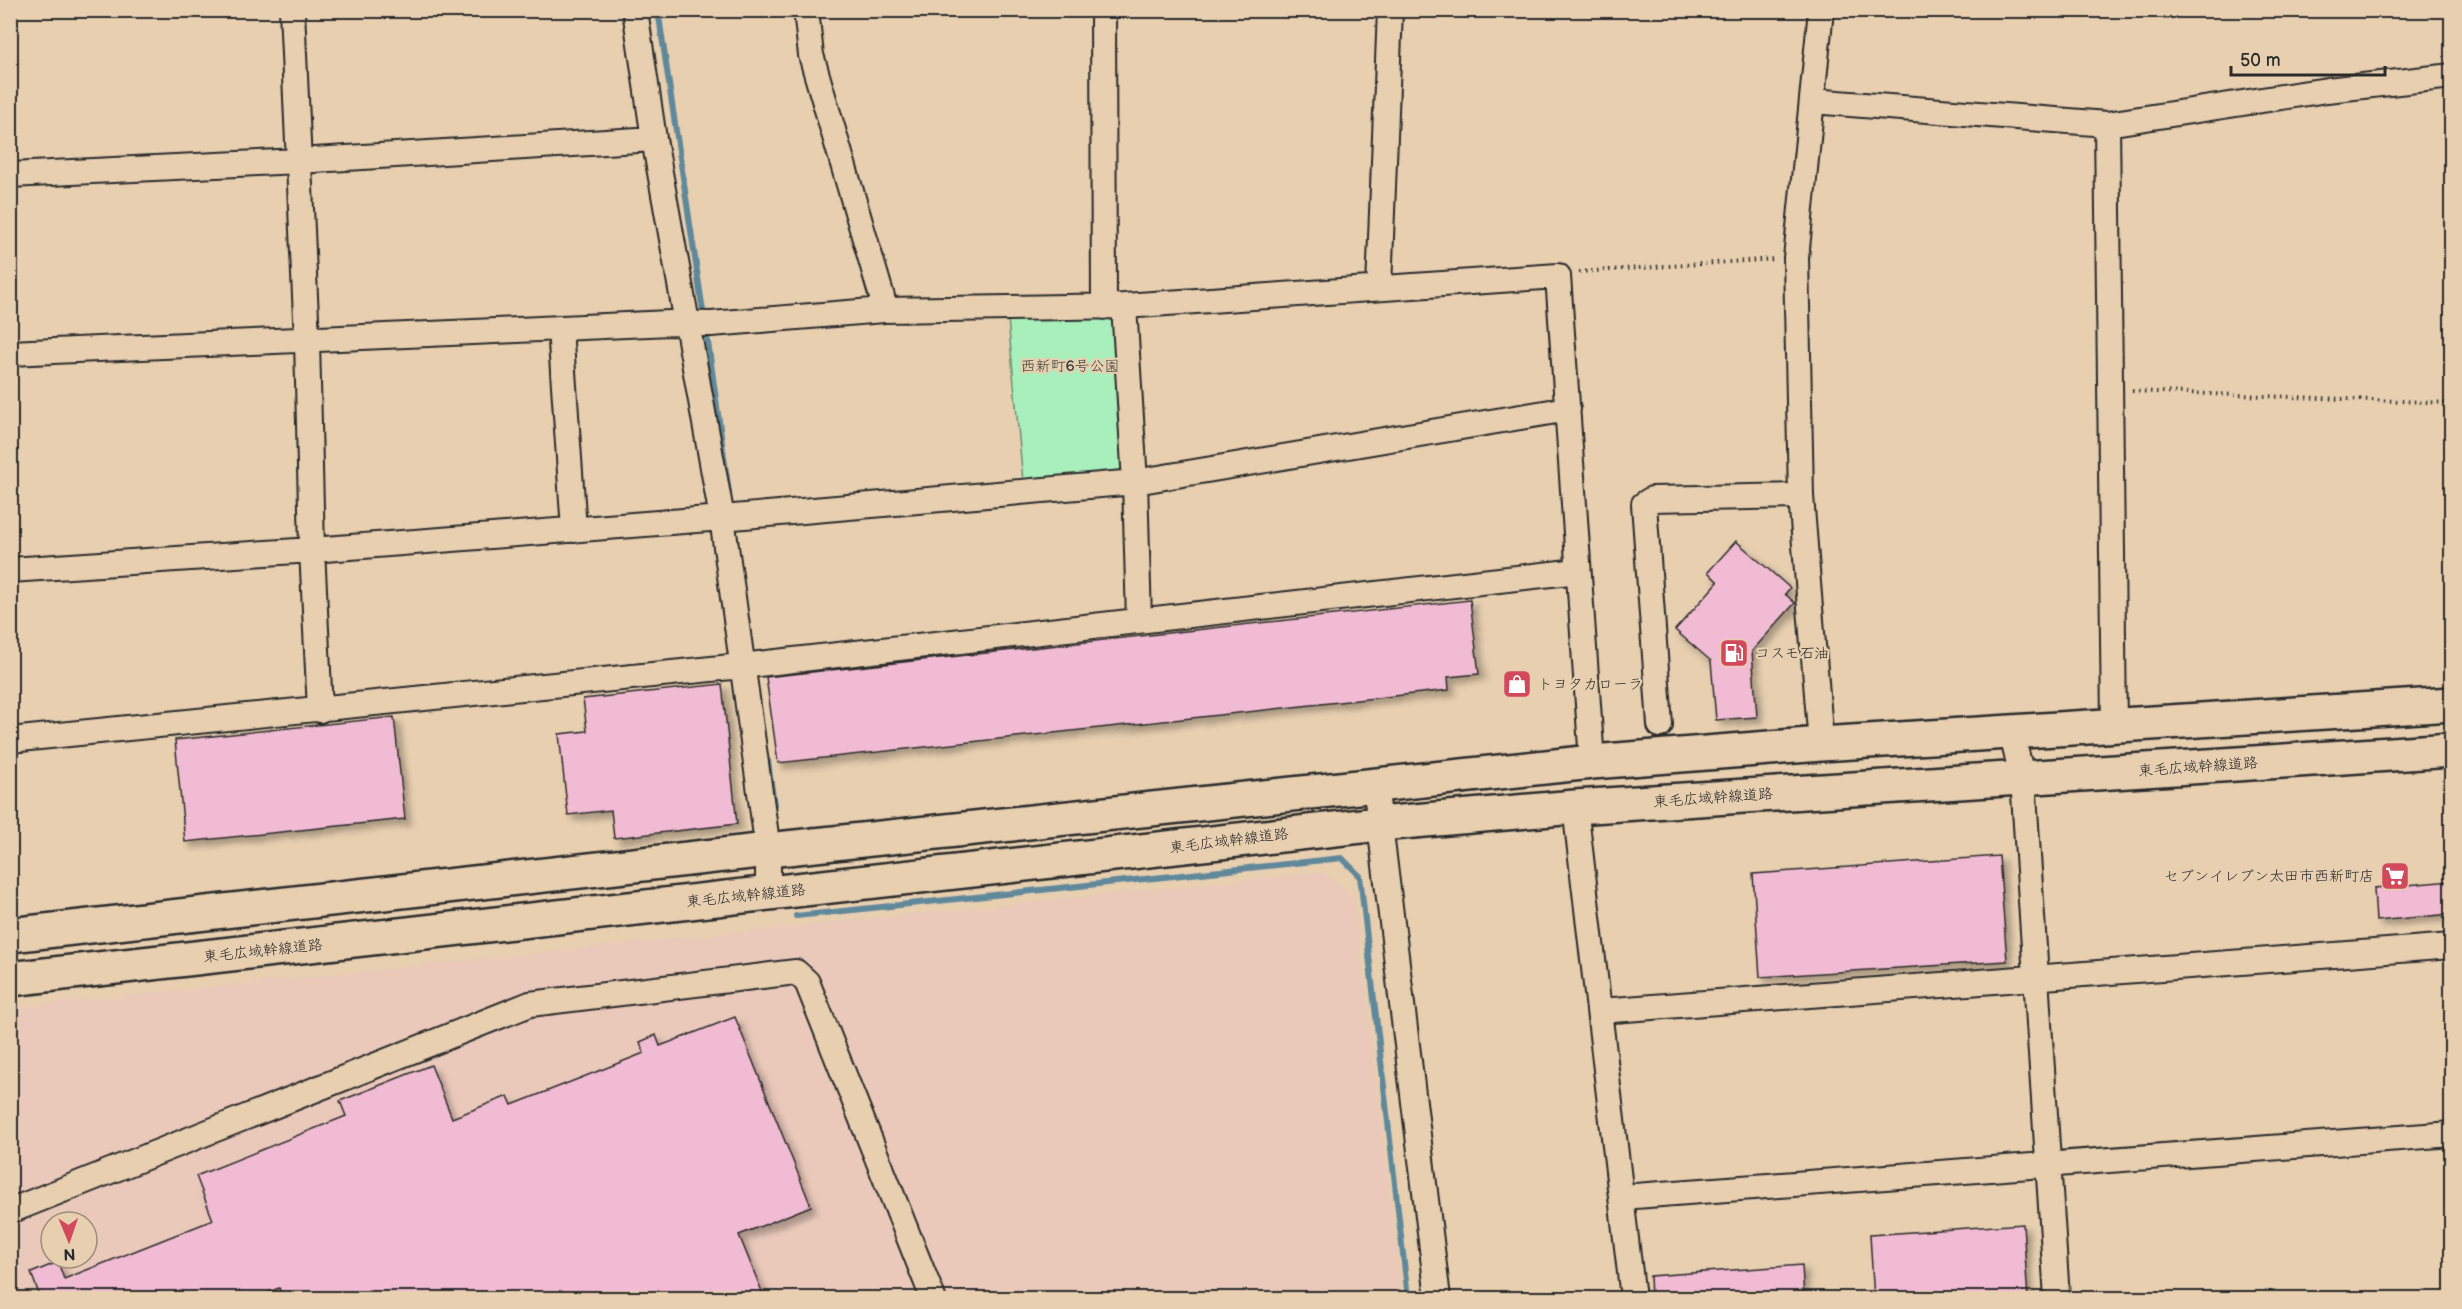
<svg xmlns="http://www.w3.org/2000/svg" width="2462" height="1309" viewBox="0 0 2462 1309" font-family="'Balsamiq Sans','Klee One',sans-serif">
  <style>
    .built { fill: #eac9ba; fill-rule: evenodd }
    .green { fill: #a8efbc; stroke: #6a8d74; stroke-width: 1.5 }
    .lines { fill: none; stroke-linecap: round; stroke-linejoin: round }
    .stream { stroke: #61889b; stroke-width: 6 }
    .building { fill: #f1bbd3; stroke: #2b2b2b; stroke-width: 1.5; filter: url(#shadow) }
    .minor-casing { stroke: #2b2b2b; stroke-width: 28 }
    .highway-casing { stroke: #2b2b2b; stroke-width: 38 }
    .path { stroke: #2b2b2b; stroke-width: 4; stroke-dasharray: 1.5 4.5; stroke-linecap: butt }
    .minor { stroke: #e7cfb0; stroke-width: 24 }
    .highway { stroke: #e7cfb0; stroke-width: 33 }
    .labels { text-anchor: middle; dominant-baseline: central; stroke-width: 4.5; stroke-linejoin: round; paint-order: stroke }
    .park-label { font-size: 15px; fill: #383f3a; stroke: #e7cfb0 }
    .poi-label { font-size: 15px; fill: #2b2b2b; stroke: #e7cfb0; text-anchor: start }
    .street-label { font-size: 15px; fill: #2b2b2b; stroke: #e7cfb0 }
  </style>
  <defs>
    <filter id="shadow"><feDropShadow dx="5.5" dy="5.5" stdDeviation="3" flood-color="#0004"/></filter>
  </defs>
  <rect width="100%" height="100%" fill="#e7cfb0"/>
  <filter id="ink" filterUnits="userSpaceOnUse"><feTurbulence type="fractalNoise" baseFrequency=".0167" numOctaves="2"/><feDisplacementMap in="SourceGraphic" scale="12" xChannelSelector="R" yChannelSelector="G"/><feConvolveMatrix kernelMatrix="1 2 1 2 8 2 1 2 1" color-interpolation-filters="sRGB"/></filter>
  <g filter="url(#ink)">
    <path class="built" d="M1322 872 1354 896 1402 1298H11L10 1008ZM51 1222H87V1258H51Z"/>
    <path class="green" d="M1124 306 1135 482 1024 492 1007 308Z"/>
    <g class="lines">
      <path class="stream" d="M658 10 704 318
        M706 328 729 493
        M768 761 774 805
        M796 916 1342 858 1360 876 1408 1298"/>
    </g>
    <path class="building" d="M1736 541 1790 588 1785 594 1795 603 1752 651 1757 717 1716 720 1711 661 1675 630 1718 582 1708 572Z
      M1470 600 1479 674 1448 677 1449 690 778 763 766 677Z
      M722 684 737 824 614 838 611 810 568 815 559 734 587 731 583 699Z
      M394 717 405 819 185 842 175 740Z
      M1999 856 2007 961 1760 977 1753 874Z
      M2451 881V914L2376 921 2374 888Z
      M735 1017 811 1206 739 1235 765 1299H284L279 1288 251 1299H41L31 1273 58 1262 64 1279 213 1220 196 1176 346 1116 340 1101 431 1065 452 1118 508 1096 512 1105 644 1053 640 1042 656 1035 660 1046Z
      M2023 1224 2028 1299H1874L1870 1235Z
      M1802 1265 1804 1299H1651L1650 1276Z"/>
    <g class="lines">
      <g class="minor-casing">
        <path id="minor" d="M292 10 307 340 312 550 320 710
          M635 10 654 139 722 518 768 850V893
          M806 10 811 55 882 297 884 310
          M1103 10 1104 307
          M1821 10 1796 258 1801 496 1821 744
          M1812 101 2107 124 2327 90 2452 76
          M2107 124 2114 725
          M10 175 298 161 654 139
          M1379 288 1390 10
          M1124 306 1135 482 1139 620
          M560 328 574 530
          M10 353 670 323 711 324 884 310 1124 306 1558 276 1592 762
          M10 570 312 550 722 518 1135 482 1568 409
          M1660 725 1644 504 1652 499 1801 496
          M2011 732 2023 779 2057 1298
          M10 740 741 666 1578 571
          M1375 784 1438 1298
          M1575 807 1633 1298
          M1600 1011 2452 946
          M1622 1197 2452 1134
          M10 1211 530 1004 796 972 807 982 933 1298"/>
      </g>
      <g class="highway-casing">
        <path id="highway" d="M10 935 768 850 1592 762 1821 744 2452 704
          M10 979 1379 824 1575 807 2452 750"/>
      </g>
      <path class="path" d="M1579 272 1775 259
        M2132 391 2452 403"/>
      <use href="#minor" class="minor"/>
      <use href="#highway" class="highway"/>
    </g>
  </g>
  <defs>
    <g id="fuel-square" transform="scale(1.5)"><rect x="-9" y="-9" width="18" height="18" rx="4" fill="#d1495b" stroke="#e7cfb0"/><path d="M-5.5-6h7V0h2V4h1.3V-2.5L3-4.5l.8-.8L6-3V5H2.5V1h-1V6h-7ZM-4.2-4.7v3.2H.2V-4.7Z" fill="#fff"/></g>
    <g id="shop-square" transform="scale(1.5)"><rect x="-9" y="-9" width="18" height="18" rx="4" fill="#d1495b" stroke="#e7cfb0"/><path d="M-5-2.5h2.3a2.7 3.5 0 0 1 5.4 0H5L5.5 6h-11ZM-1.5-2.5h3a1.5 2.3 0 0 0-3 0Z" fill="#fff"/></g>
    <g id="supermarket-square" transform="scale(1.5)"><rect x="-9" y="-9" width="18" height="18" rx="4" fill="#d1495b" stroke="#e7cfb0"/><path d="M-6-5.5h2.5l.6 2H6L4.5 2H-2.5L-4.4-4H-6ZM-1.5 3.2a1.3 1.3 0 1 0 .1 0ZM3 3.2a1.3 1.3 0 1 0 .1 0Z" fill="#fff"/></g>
  </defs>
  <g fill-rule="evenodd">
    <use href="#fuel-square" x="1734" y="653"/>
    <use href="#shop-square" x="1517" y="684"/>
    <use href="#supermarket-square" x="2395" y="876"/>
  </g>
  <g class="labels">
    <g class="park-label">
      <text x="1070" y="366">西新町6号公園</text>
    </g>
    <g class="poi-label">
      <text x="1755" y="653">コスモ石油</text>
      <text x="1538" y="684">トヨタカローラ</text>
      <text x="2374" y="876" text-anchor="end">セブンイレブン太田市西新町店</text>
    </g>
    <g class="street-label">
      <text transform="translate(2198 767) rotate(-4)">東毛広域幹線道路</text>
      <text transform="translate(1713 798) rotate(-4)">東毛広域幹線道路</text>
      <text transform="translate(1229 841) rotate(-7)">東毛広域幹線道路</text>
      <text transform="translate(746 896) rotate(-6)">東毛広域幹線道路</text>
      <text transform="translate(263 951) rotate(-6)">東毛広域幹線道路</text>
    </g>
  </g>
  <rect width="2462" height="1309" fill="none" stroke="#e7cfb0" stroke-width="36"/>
  <rect x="18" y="18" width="2426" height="1273" fill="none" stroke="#2b2b2b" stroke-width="2" filter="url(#ink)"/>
  <g transform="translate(69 1240) rotate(178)"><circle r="28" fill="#e7cfb0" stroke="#9c8d7b" stroke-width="1.5"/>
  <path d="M0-4.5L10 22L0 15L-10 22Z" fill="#d1495b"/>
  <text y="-9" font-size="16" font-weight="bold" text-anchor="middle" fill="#2b2b2b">N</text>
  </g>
  <path d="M2231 66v9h154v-9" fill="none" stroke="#2b2b2b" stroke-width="3"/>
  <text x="2240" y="66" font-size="18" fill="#2b2b2b" stroke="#e7cfb0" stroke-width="4.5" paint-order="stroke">50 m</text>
</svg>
